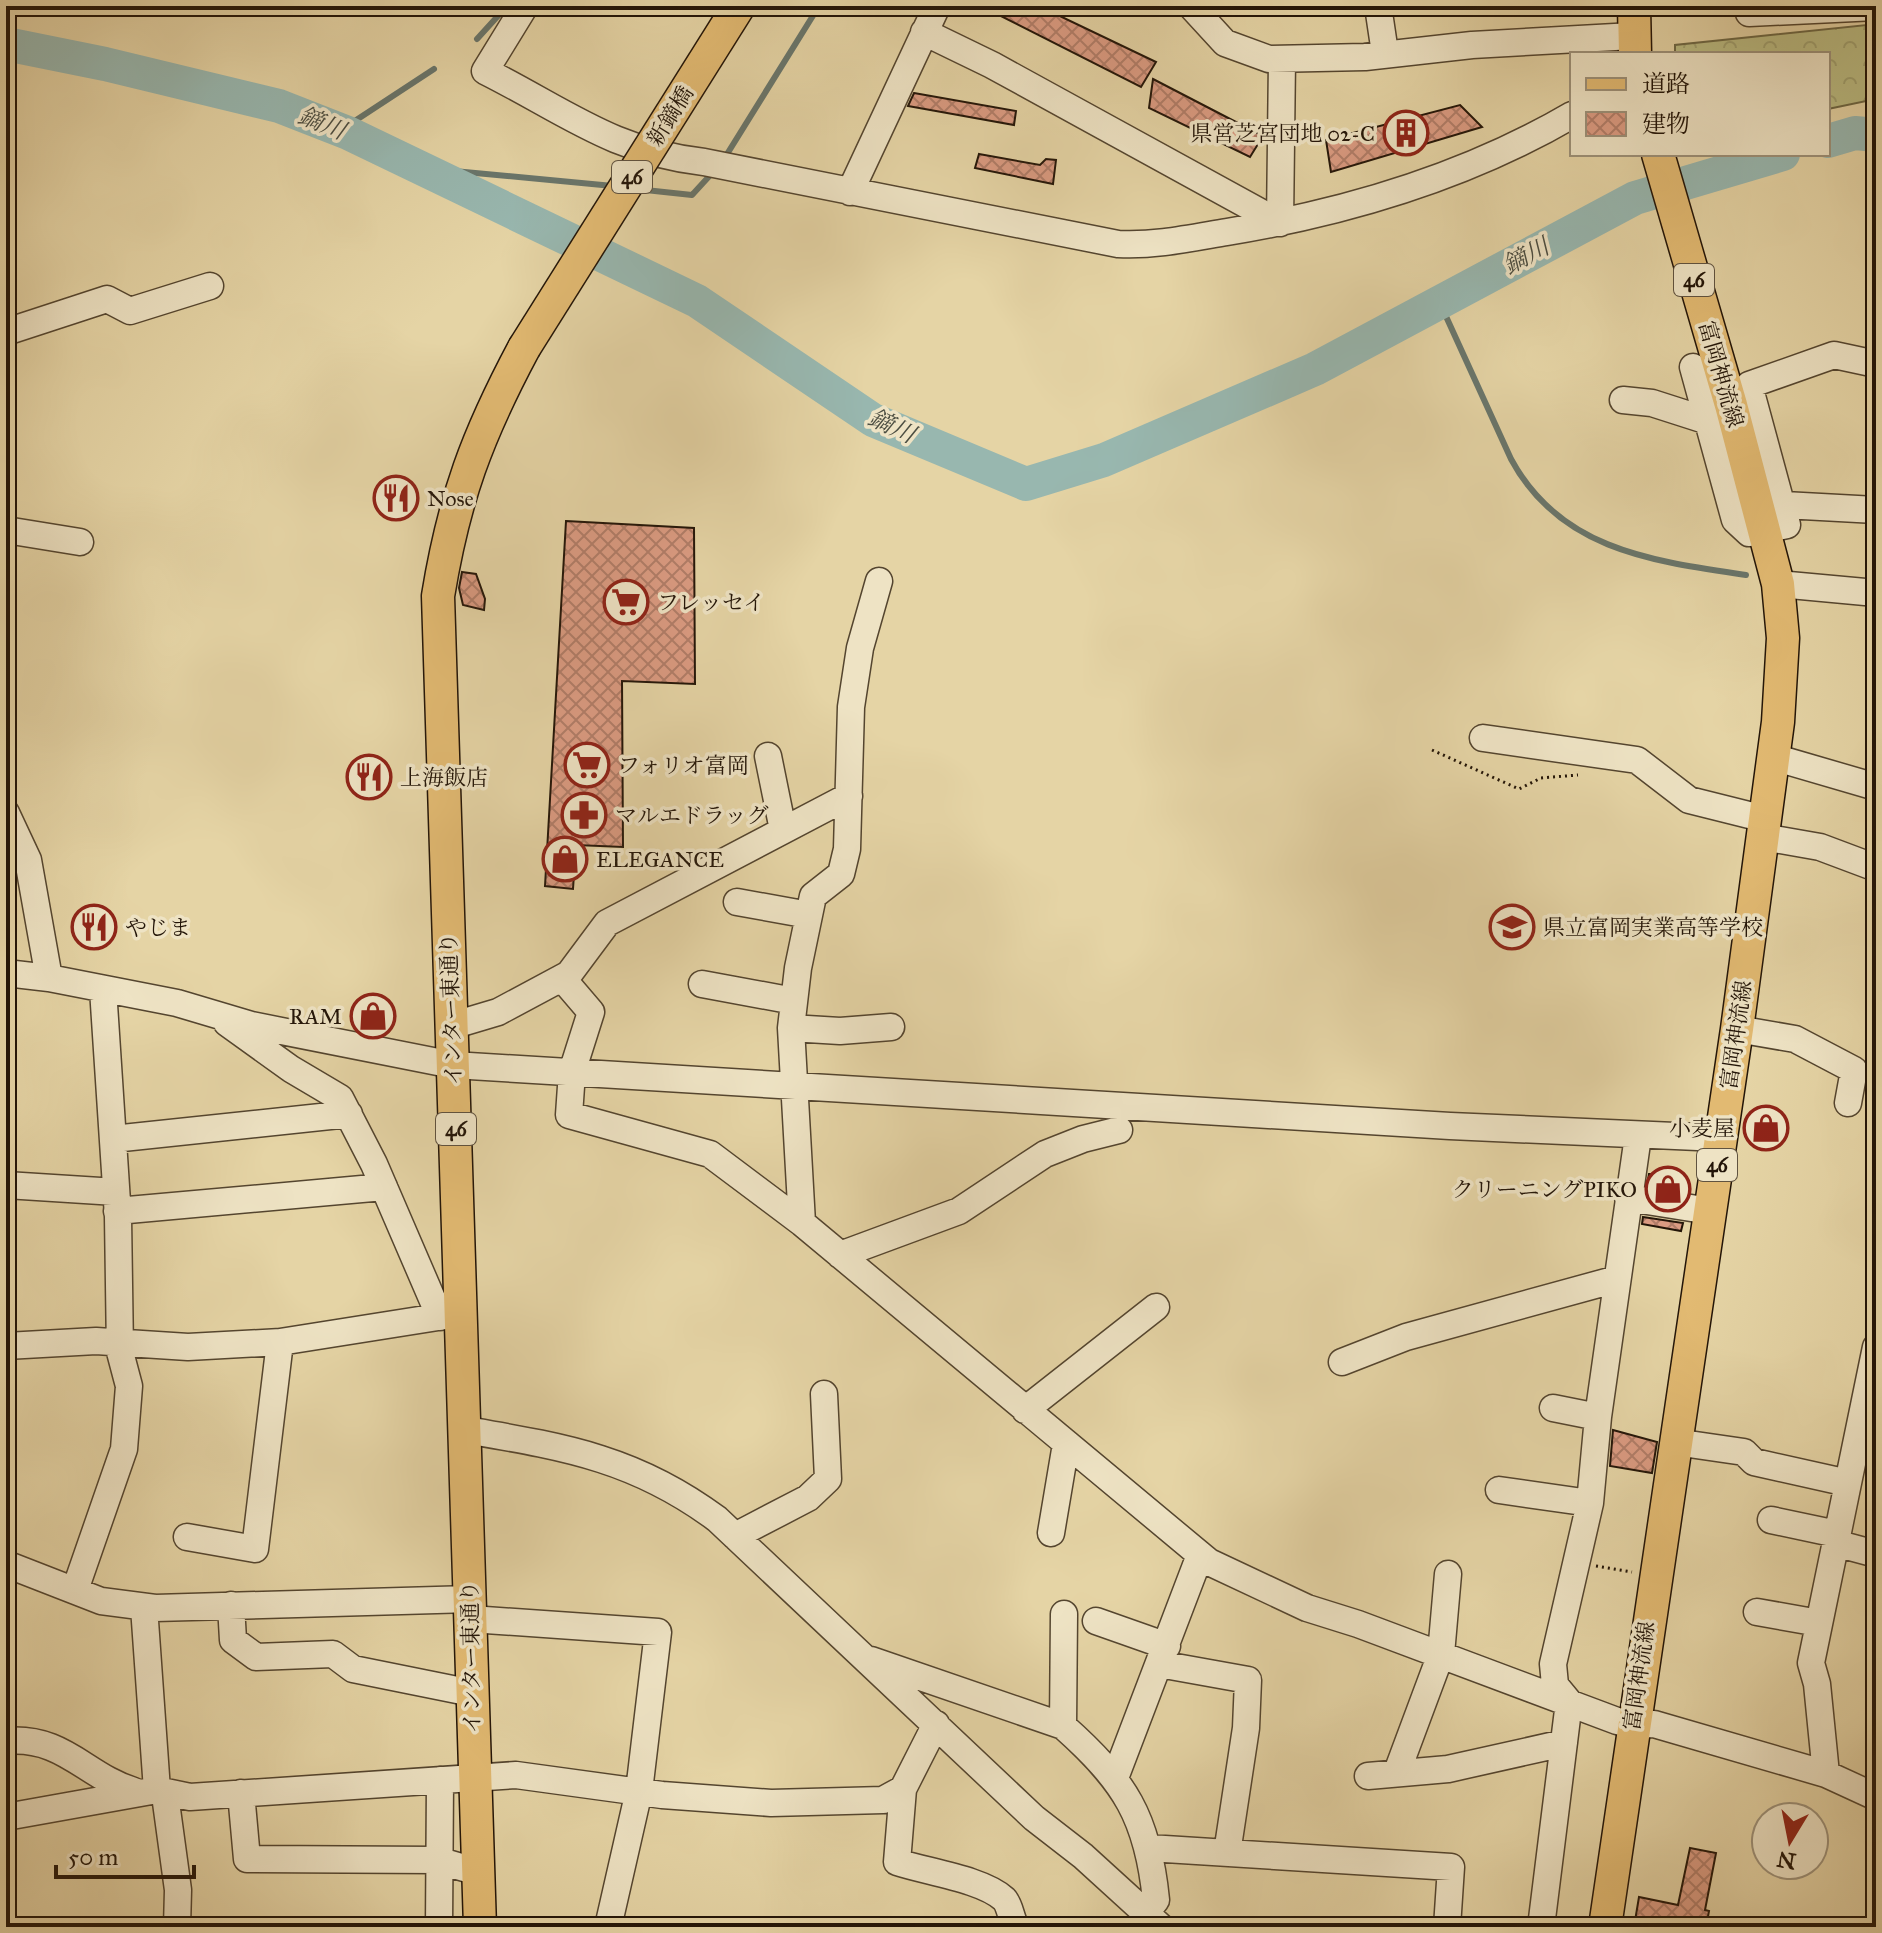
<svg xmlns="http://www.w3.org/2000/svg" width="1882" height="1933" viewBox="0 0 1882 1933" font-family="'IM FELL Great Primer','Noto Serif JP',serif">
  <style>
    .forest { fill: url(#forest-crowns); stroke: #6e6845; stroke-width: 2 }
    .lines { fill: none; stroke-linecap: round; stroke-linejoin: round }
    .stream { stroke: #69766c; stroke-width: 6 }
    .river { stroke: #98b7af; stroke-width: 34 }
    .building { fill: url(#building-cross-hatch); stroke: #231508; stroke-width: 2 }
    .minor-casing { stroke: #54452f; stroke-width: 29 }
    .major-casing { stroke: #231508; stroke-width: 35 }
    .path { stroke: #231508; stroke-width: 3; stroke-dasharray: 2 4; stroke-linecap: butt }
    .minor { stroke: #eee3c4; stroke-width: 26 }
    .major { stroke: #e2ba72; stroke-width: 32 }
    .major-bridge-casing { stroke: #231508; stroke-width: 35; stroke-linecap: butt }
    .major-bridge { stroke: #e2ba72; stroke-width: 32 }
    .labels { text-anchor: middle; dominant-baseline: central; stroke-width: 7; stroke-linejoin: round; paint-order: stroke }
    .shield { fill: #eee3c4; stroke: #605340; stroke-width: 2 }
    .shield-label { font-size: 20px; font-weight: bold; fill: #231508 }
    .street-label { font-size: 22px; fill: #231508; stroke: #eee3c4 }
    .poi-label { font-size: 22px; fill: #231508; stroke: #eee3c4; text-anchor: start }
    .water-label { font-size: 24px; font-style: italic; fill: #4c4e42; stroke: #eee3c4 }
  </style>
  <defs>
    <pattern id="forest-crowns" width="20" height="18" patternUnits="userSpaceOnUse" patternTransform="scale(2)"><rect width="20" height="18" fill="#babb82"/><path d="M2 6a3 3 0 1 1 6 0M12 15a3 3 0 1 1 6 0" fill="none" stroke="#a0a06f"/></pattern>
    <pattern id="building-cross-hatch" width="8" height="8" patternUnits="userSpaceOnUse" patternTransform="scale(2)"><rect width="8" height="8" fill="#db9b82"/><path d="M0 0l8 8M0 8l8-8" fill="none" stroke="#b17d68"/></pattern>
  </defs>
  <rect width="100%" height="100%" fill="#e5d4a5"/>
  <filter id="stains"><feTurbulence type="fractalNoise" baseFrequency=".0025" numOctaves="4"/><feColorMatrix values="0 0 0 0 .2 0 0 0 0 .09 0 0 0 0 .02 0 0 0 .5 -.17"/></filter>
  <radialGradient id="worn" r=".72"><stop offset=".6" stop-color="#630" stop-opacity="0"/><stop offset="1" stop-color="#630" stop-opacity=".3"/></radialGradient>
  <path class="forest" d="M1876 24V99L1828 109V54H1675V45Z"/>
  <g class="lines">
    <path class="stream" d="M477 39 507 6
      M341 130 434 69
      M724 159 819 6
      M422 168 613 186
      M636 189 692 195 714 171
      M1439 301 1511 459C1560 550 1652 561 1746 575"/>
    <path class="river" d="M6 44 105 64 279 106 348 133 697 301 873 420 1026 484 1104 460 1315 369 1635 198 1783 154
      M1828 141 1855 133 1876 135"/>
  </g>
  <path class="building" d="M981 6H1039L1156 62 1141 87Z
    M1153 79 1263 136 1250 157 1149 108Z
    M914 93 1016 111 1014 125 908 106Z
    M1460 105 1482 127 1331 172 1326 140Z
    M979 154 1040 165 1046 159 1056 160 1053 184 975 168Z
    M566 521 694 528 695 684 622 681 623 847 576 845 573 889 545 886Z
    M462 572 476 574 485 599 484 610 463 605 459 588Z
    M1755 1117 1780 1121 1777 1139 1752 1134Z
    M1649 1174 1684 1177 1682 1190 1647 1185Z
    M1643 1217 1683 1223 1681 1231 1642 1224Z
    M1613 1430 1657 1442 1652 1473 1610 1466Z
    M1690 1848 1716 1853 1705 1910 1709 1911 1706 1927H1634L1639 1897 1678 1905Z"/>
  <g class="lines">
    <g class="minor-casing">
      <path id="minor" d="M525 6 485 71C563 110 613 152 704 162L1118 244C1155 246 1191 238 1227 232 1348 212 1466 177 1572 115
        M1191 6 1225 43 1269 59 1365 57 1472 45 1633 36
        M1378 6 1385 53
        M1749 6V13L1876 7
        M924 32 992 65 1280 223
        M850 192 937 6
        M1280 223 1282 59
        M6 332 107 299 130 311 210 286
        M1693 367 1735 520 1749 533 1787 525 1749 385 1834 355 1876 364
        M1623 400 1652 403 1705 420
        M1784 505 1876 510
        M6 530 80 542
        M1778 584 1876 593
        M1483 738 1637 760 1689 800 1765 819
        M768 756 783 830
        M1773 757 1876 787
        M6 813 28 860 49 978
        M1763 837 1820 847 1876 868
        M737 902 809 915
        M6 973 49 978 177 1003 251 1025 453 1065 1450 1126 1720 1138
        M562 978 591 1012 572 1072 569 1115 710 1154 802 1223 1209 1562 1307 1608 1358 1624 1617 1721 1632 1725 1654 1724 1826 1774 1876 1797
        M702 984 794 1001
        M227 1023 291 1069 340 1098 374 1164 440 1317
        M451 1026 498 1012 569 974 607 923 849 796
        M791 1028 840 1031 891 1027
        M1737 1029 1795 1039 1854 1070 1848 1103
        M113 1139 349 1114
        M6 1185 116 1192
        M1628 1198 1710 1211
        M117 1211 384 1187
        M802 1223 791 1028 798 968 813 896 841 874 847 849 851 707 860 648 879 581
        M840 1255 959 1211 1045 1154 1083 1139 1119 1130
        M6 1346 96 1341 188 1347 281 1342
        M1342 1362 1406 1337 1617 1279
        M1553 1408 1598 1417
        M1025 1410 1156 1307
        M466 1430C564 1447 635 1458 717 1519L1034 1818 1083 1856 1161 1927
        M1675 1442 1744 1452 1754 1462 1848 1483
        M1499 1490 1590 1503
        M1771 1520 1837 1534
        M1051 1533 1066 1444
        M735 1536 808 1498 828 1479 824 1394
        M187 1537 255 1549 280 1342 457 1314 463 1326
        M1835 1543 1876 1554
        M6 1564 101 1601 155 1608 471 1599
        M75 1590 124 1449 129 1386 120 1352 118 1217 103 989
        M231 1605 233 1640 256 1657 333 1654 353 1669 472 1693
        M144 1607 157 1790
        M1757 1612 1819 1623
        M471 1619 658 1632 639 1791 608 1927
        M1096 1621 1167 1646
        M871 1660 1063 1726C1125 1781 1148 1818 1156 1900L1145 1914
        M1159 1664 1248 1680 1246 1728 1227 1853
        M1063 1726 1064 1614
        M6 1741C64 1736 85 1776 134 1791
        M1397 1772 1441 1654 1448 1574
        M1826 1774 1817 1684 1811 1663 1876 1347
        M1368 1776 1448 1769 1564 1743
        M1115 1778 1200 1555
        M903 1789 897 1862C927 1872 982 1879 1004 1899 1010 1905 1011 1919 1016 1927
        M241 1793 247 1859 437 1860 478 1872
        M165 1795 178 1890 177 1927
        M6 1817 157 1790 190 1797 516 1775 662 1795 771 1803 883 1800 903 1789 936 1724
        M1149 1848 1451 1867 1447 1927
        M439 1927 440 1780
        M1541 1927 1569 1702 1555 1685 1553 1664 1590 1503 1598 1417 1638 1136"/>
    </g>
    <g class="major-casing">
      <path id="major" d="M1634 6 1635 54
        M480 1927 438 596C454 498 477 436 524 348
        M1605 1927 1737 1029 1778 722 1783 638 1778 584 1731 405 1658 154"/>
    </g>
    <path class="path" d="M1432 750 1519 789 1541 778 1578 775
      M1596 1566 1632 1572"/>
    <use href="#minor" class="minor"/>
    <use href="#major" class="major"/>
    <g class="major-bridge-casing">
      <path id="major-bridge" d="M524 348 739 6"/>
    </g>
    <use href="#major-bridge" class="major-bridge"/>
  </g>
  <defs>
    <g id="building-ring" transform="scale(2.3)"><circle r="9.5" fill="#eee3c4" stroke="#8f2418" stroke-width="1.5"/><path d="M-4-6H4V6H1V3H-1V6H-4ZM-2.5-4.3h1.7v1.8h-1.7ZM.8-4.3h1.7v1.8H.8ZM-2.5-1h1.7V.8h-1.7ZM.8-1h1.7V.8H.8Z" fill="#8f2418"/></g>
    <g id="restaurant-ring" transform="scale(2.3)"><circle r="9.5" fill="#eee3c4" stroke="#8f2418" stroke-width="1.5"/><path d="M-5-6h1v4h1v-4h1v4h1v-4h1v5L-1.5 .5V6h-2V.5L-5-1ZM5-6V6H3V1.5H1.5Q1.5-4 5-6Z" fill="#8f2418"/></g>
    <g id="supermarket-ring" transform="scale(2.3)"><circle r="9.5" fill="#eee3c4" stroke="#8f2418" stroke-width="1.5"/><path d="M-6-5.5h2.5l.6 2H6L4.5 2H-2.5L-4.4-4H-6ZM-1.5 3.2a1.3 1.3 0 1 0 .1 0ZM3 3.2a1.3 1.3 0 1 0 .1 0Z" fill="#8f2418"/></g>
    <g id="pharmacy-ring" transform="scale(2.3)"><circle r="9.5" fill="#eee3c4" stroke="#8f2418" stroke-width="1.5"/><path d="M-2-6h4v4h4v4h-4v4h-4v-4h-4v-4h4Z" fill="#8f2418"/></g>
    <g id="shop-ring" transform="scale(2.3)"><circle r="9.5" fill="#eee3c4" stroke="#8f2418" stroke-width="1.5"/><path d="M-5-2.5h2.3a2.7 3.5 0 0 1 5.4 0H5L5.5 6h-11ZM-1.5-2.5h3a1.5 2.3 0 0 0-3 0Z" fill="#8f2418"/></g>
    <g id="school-ring" transform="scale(2.3)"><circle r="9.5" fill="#eee3c4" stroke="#8f2418" stroke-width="1.5"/><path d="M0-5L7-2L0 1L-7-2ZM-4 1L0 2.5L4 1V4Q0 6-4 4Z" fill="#8f2418"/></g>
  </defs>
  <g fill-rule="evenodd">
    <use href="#building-ring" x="1406" y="133"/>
    <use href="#restaurant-ring" x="396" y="498"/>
    <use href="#supermarket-ring" x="626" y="602"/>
    <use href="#supermarket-ring" x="587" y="765"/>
    <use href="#restaurant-ring" x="369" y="777"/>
    <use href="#pharmacy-ring" x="584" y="815"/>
    <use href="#shop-ring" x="565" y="859"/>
    <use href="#restaurant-ring" x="94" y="927"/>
    <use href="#school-ring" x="1512" y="927"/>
    <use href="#shop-ring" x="373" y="1016"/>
    <use href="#shop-ring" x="1766" y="1128"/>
    <use href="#shop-ring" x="1668" y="1189"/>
  </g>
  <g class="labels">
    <g class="shield">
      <rect x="612" y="161" width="40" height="32" rx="6"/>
      <rect x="1674" y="264" width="40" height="32" rx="6"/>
      <rect x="436" y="1113" width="40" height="32" rx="6"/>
      <rect x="1697" y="1149" width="40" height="32" rx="6"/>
    </g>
    <g class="shield-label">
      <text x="632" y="177">46</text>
      <text x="1694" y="280">46</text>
      <text x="456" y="1129">46</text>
      <text x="1717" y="1165">46</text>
    </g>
    <g class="street-label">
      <text transform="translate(670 116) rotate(-58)">新鏑橋</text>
      <text transform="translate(1721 374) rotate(74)">富岡神流線</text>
      <text transform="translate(451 1009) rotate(-92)">インター東通り</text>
      <text transform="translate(1736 1035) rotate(-82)">富岡神流線</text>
      <text transform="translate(471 1657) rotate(-91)">インター東通り</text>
      <text transform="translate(1639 1676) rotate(-82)">富岡神流線</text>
    </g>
    <g class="poi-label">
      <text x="1375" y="133" text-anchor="end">県営芝宮団地 02-C</text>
      <text x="427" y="498">Nose</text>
      <text x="657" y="602">フレッセイ</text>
      <text x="618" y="765">フォリオ富岡</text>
      <text x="400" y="777">上海飯店</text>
      <text x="615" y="815">マルエドラッグ</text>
      <text x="596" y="859">ELEGANCE</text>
      <text x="125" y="927">やじま</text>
      <text x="1543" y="927">県立富岡実業高等学校</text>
      <text x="342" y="1016" text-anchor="end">RAM</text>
      <text x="1735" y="1128" text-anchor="end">小麦屋</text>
      <text x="1637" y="1189" text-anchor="end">クリーニングPIKO</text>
    </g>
    <g class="water-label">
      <text transform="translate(322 123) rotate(22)">鏑川</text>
      <text transform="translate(1526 256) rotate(-28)">鏑川</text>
      <text transform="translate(892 426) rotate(25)">鏑川</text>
    </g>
  </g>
  <rect width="1882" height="1933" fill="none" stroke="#e5d4a5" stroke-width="32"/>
  <rect x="8" y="8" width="1866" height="1917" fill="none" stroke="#231508" stroke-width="4"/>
  <rect x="16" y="16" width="1850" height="1901" fill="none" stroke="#231508" stroke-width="2"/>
  <rect x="1570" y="52" width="260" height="104" fill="#eee3c4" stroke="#9d9179" stroke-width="2"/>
  <rect x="1586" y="78" width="40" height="12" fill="#e2ba72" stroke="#9d9179" stroke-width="2"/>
  <text x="1642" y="92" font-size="24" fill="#231508">道路</text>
  <rect x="1586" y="112" width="40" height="24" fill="url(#building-cross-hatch)" stroke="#9d9179" stroke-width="2"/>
  <text x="1642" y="132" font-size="24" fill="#231508">建物</text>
  <g transform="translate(1790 1841) rotate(190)"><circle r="38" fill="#eee3c4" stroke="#9d9179" stroke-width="2"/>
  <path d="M0-6L14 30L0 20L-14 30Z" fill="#8f2418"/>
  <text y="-12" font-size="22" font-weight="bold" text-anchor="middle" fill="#231508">N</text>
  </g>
  <path d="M56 1865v12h138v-12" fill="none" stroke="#231508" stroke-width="4"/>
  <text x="68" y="1865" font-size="24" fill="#231508" stroke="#eee3c4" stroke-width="6" paint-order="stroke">50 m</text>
  <rect width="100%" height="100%" filter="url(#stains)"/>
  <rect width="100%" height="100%" fill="url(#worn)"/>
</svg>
